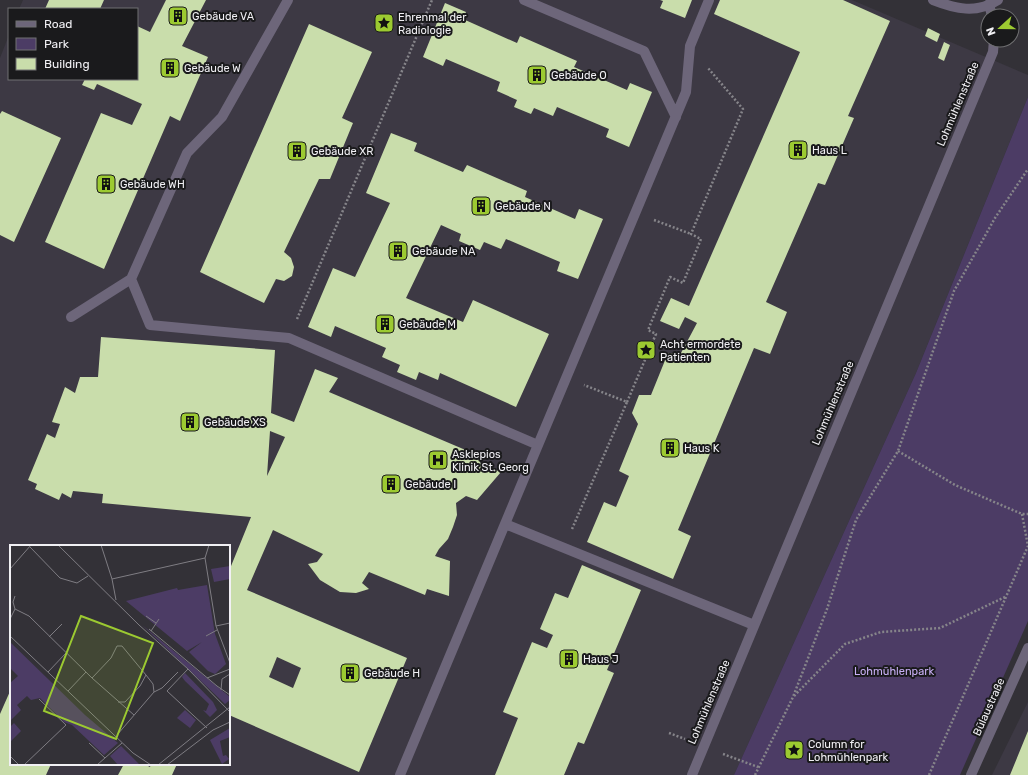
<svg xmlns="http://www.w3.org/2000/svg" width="1028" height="775" viewBox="0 0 1028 775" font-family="Rubik,sans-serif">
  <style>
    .built { fill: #3d3944; fill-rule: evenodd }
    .green { fill: #4c3c65 }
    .building { fill: #c9ddab; fill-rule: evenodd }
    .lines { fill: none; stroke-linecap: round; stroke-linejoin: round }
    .path { stroke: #86858a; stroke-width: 2.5; stroke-dasharray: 2 2; stroke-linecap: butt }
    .service { stroke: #6d667a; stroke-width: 10 }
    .minor { stroke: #6d667a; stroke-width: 10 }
    .labels { text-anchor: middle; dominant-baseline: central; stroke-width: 4; stroke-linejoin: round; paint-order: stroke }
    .poi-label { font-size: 11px; fill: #f1f0f4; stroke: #1a1a1c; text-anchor: start }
    .street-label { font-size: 11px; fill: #f1f0f4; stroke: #1a1a1c }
    .park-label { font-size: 11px; fill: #c8aff5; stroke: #1a1a1c }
    .inset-road { fill: none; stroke: #7f7d83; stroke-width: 1 }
    .view { fill: #9cca31; fill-opacity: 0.15; stroke: #9cca31; stroke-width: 2 }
    .inset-edge { fill: none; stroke: #f1f0f4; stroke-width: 2 }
  </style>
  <rect width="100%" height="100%" fill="#333137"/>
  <path class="built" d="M23 0H852L1028 75V97L916 373 734 775H0V58L9 35V79H137V9H19ZM11 546H229V764H11Z
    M1028 702V775H992Z"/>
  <path class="green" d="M1028 97V621L960 775H734L916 373Z"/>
  <path class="building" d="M49 0H104L100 9H45Z
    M166 0H206L182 46 208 57 180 121 170 116 104 269 45 242 101 113 132 125 142 104 97 84 94 90 82 85 85 79H137V26L150 32Z
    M660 0H692L685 18 660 8 663 1Z
    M720 0H843L890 21 848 116 854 118 825 185 818 183 766 302 787 312 770 354 754 348 678 530 691 536 673 579 587 542 604 502 616 507 629 476 619 471 638 424 632 413 639 395H651L668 353H681L697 323 685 317 679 329 660 321 671 298 689 306 800 52 714 14Z
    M445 3 466 12 463 19 517 43 520 36 577 61 574 67 627 90 630 83 652 92 629 147 606 137 609 129 557 107 553 116 534 108 531 114 514 107 517 100 497 91 500 82 446 59 443 66 423 57Z
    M309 24 372 52 342 118 353 123 330 179H319L284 252 291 258 294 267 292 276 284 281 276 279 264 303 200 272Z
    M928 28 940 34 937 42 925 36Z
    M944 42 950 45 944 61 938 58Z
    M2 111 61 138 14 242 0 235V114Z
    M391 133 417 143 414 151 463 172 467 165 527 191 525 197 575 219 579 209 603 219 578 279 557 271 560 262 506 239 501 249 484 242 480 250 459 241 461 234 441 225 406 298 463 322 473 300 549 334 516 407 440 373 438 380 419 372 416 380 397 372 400 365 382 357 386 348 335 326 331 337 308 327 333 268 355 277 390 203 366 193Z
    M101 337 275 350 271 413 294 422 315 369 338 378 329 392 482 457 480 463 501 472 477 500 466 496 456 503 457 515 453 527 448 539 439 549 435 556 450 561 449 596 427 589 425 595 369 572 362 583 369 589 356 593 340 592 320 580 308 564 317 562 323 554 273 530 247 590 407 658 359 772 229 715V571L251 517 102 503 103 494 73 491 71 498 62 493 59 500 35 489 37 484 28 480 47 434 55 438 60 424 52 422 65 387 75 393 80 377H98ZM270 431 285 437 267 476ZM277 657 301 668 293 688 269 677Z
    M582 565 641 590 607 670 614 673 584 744 578 742 564 775H495L518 718 503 712 532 642 547 648 553 635 540 629 555 593 568 598Z
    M11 689V764H51L46 775H0V714Z
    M1028 731V775H1010Z
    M124 764H144L150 767 151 764H177L172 775H118Z"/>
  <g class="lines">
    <path class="path" d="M654 220 691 234
      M297 319 432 0
      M627 402 656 334 648 330 670 277 683 283 701 239 691 234 743 109 708 68
      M898 451 955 485 1022 514H1028
      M572 529 627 402 584 385
      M794 696 845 644 881 632 940 628 1005 597
      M669 733 685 739
      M723 754 758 767
      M755 775 793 697 827 609 856 520 898 451 954 291 995 218 1028 169
      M929 775 1028 546 1022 514"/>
    <path class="service" d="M288 0 222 117 187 153 131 279 150 325 289 338 538 445 400 775
      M524 0 644 51 676 117
      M989 4 992 16
      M71 317 131 279
      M538 445 686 92 690 46 709 0
      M505 524 754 625
      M692 775 993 52 994 40
      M971 775 1028 648"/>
    <path class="minor" d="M933 0C956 9 976 14 998 0"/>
  </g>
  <defs>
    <g id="building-square" transform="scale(1)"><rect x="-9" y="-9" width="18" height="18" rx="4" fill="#9cca31" stroke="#1a1a1c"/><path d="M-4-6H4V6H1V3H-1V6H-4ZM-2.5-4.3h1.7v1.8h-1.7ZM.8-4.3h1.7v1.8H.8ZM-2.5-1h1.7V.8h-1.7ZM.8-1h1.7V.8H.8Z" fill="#111"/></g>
    <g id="sight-square" transform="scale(1)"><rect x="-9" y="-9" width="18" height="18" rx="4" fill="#9cca31" stroke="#1a1a1c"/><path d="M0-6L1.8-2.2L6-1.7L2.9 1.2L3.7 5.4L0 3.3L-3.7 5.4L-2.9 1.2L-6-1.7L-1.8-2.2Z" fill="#111"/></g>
    <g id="hospital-square" transform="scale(1)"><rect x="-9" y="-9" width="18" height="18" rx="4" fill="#9cca31" stroke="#1a1a1c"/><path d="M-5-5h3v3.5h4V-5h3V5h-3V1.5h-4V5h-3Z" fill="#111"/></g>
  </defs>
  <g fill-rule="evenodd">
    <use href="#building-square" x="178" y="16"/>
    <use href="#sight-square" x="384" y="23"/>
    <use href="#building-square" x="170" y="68"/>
    <use href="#building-square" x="537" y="75"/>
    <use href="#building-square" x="798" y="150"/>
    <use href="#building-square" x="297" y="151"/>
    <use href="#building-square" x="106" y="184"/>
    <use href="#building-square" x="481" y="206"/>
    <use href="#building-square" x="398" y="251"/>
    <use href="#building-square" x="385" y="324"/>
    <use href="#sight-square" x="646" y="350"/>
    <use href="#building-square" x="190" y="422"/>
    <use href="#building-square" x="670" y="448"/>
    <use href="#hospital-square" x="438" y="460"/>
    <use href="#building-square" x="391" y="484"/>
    <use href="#building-square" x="569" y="659"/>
    <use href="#building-square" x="350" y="673"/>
    <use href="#sight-square" x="794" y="750"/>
  </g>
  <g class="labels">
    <g class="poi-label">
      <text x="192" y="16">Gebäude VA</text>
      <text x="398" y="17">Ehrenmal der<tspan x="398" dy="13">Radiologie</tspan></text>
      <text x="184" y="68">Gebäude W</text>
      <text x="551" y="75">Gebäude O</text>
      <text x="812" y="150">Haus L</text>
      <text x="311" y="151">Gebäude XR</text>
      <text x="120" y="184">Gebäude WH</text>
      <text x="495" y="206">Gebäude N</text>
      <text x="412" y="251">Gebäude NA</text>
      <text x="399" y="324">Gebäude M</text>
      <text x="660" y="344">Acht ermordete<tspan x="660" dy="13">Patienten</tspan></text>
      <text x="204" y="422">Gebäude XS</text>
      <text x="684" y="448">Haus K</text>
      <text x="452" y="454">Asklepios<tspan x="452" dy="13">Klinik St. Georg</tspan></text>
      <text x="405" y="484">Gebäude I</text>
      <text x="583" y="659">Haus J</text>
      <text x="364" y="673">Gebäude H</text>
      <text x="808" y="744">Column for<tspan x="808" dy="13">Lohmühlenpark</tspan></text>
    </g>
    <g class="street-label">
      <text transform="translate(958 104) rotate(-67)">Lohmühlenstraße</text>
      <text transform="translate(833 403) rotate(-67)">Lohmühlenstraße</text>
      <text transform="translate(709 702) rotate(-67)">Lohmühlenstraße</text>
      <text transform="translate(989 707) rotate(-66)">Bülaustraße</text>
    </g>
    <g class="park-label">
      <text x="894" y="671">Lohmühlenpark</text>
    </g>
  </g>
  <g transform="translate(10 545)">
    <rect width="220" height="220" fill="#333137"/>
    <path d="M220 21V34L204 37 201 24ZM197 40 205 89 216 119 205 129 198 126 179 107 192 97 177 106 116 56 167 43 168 45ZM132 80 220 152V155L215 159ZM0 97 75 170 108 198 94 210 62 180 54 177 30 153 21 155 17 151 7 160 11 165 0 176V138L8 131 0 123ZM175 128 203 157 207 165 200 172 193 165 196 166 199 159 175 136 172 132ZM175 165 186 175 180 183 167 173ZM4 178 11 186 0 197V182ZM220 183V192L210 196 213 211 216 210 219 214 212 219 200 195ZM111 201 130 220H108L100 211Z" fill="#4c3c65"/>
    <path class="inset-road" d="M48 0 129 80 178 124 220 167M91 0 102 34 106 55M199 0 195 13 206 81 220 118M20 2 50 33 67 38 78 31M0 24 21 0M102 34 195 13M5 64 3 57 5 51M136 71 146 78M0 74 5 64 19 71 82 133 101 113 107 101H112L136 130 130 141 115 157H108M206 81 220 78M139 84 207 141 220 150M141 86 149 74M0 91 123 208 141 220M196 91 207 85M39 92 52 79M178 124 157 146 197 183M38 127 56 108M82 133 124 170M197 133 220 124M211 145 212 134 220 129M58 146 76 127M144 147 152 143 168 127M107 190 144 147 143 139 136 130M79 198 95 213M0 211 9 220M14 220 56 180 29 154M87 220 112 198M148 220 220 162M157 220 203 185 220 177"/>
    <path class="view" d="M71 71 143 98 106 194 34 166Z"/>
    <rect width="220" height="220" class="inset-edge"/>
  </g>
  <rect x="8" y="8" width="130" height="72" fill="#1a1a1c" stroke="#707072"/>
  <rect x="16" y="21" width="20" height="6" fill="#6d667a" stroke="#707072"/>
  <text x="44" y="28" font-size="12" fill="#f1f0f4">Road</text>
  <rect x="16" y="38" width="20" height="12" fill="#4c3c65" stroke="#707072"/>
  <text x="44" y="48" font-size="12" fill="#f1f0f4">Park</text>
  <rect x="16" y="58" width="20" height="12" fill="#c9ddab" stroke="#707072"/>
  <text x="44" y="68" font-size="12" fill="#f1f0f4">Building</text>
  <g transform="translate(1000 28) rotate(249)"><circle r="19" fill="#1a1a1c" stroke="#707072"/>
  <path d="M0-3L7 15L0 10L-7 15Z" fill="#9cca31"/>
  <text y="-6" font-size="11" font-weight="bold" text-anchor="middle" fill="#f1f0f4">N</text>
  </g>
</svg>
